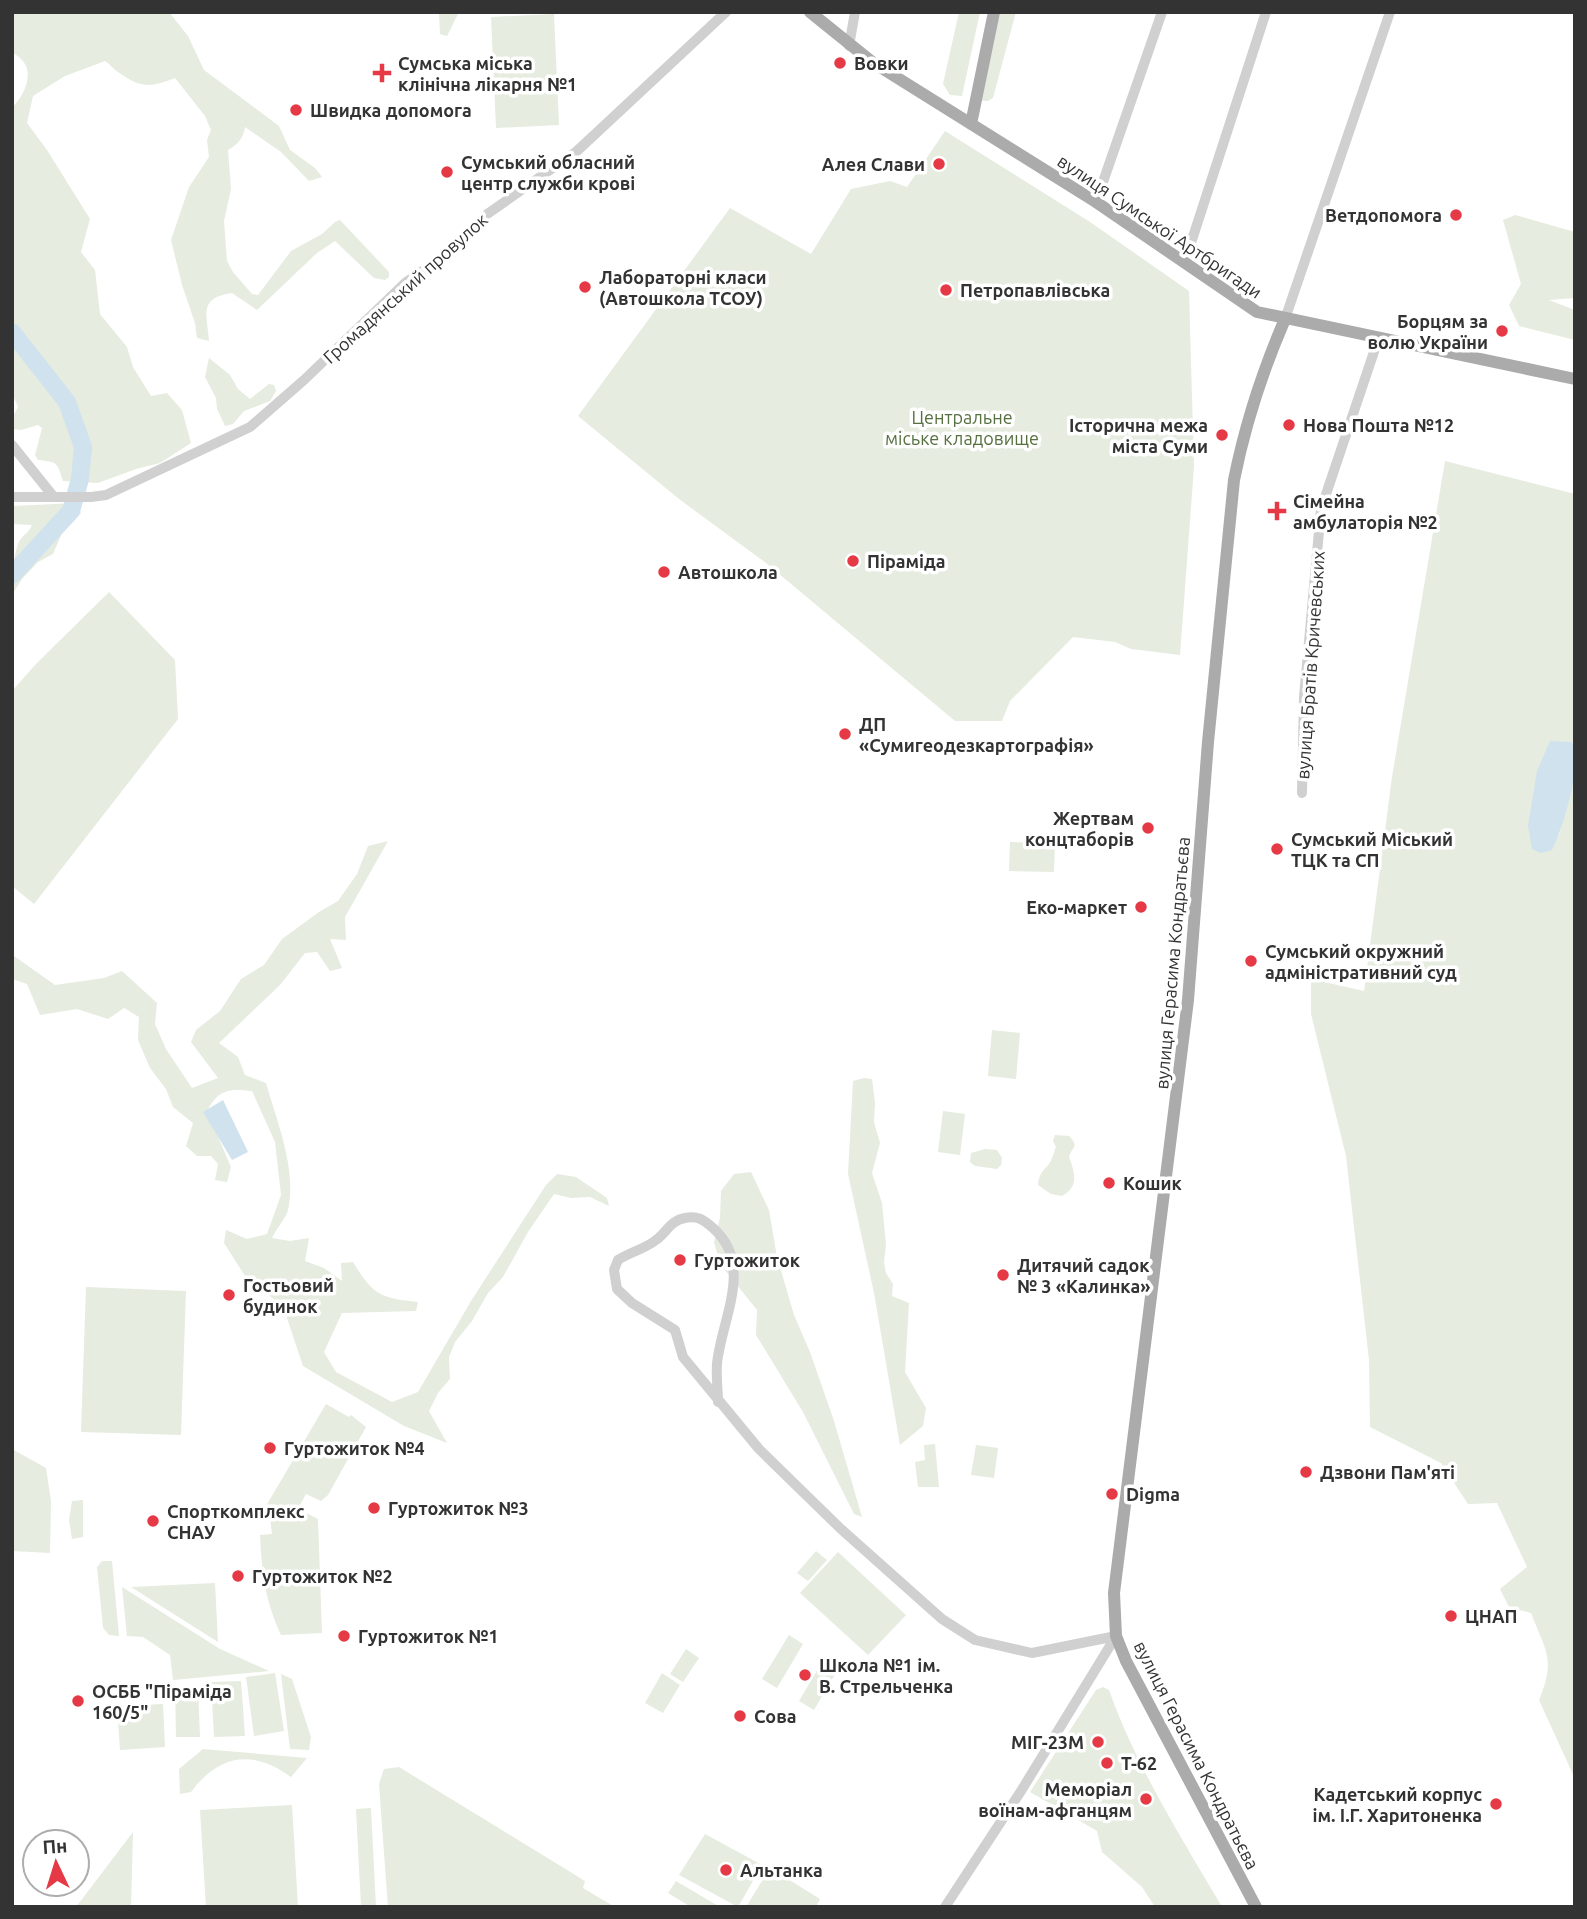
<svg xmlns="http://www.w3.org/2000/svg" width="1587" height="1919" viewBox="0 0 1587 1919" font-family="Ubuntu,sans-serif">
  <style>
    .green { fill: #e6ecdf }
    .water { fill: #cfe2ee }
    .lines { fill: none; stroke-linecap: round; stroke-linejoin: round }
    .river { stroke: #cfe2ee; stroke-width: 18 }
    .minor { stroke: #d0d0d0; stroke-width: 10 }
    .major { stroke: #ababab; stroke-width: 12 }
    .poi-dot { fill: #e63946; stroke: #fff; stroke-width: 2.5 }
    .labels { text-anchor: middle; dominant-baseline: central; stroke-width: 7; stroke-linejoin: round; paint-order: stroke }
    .poi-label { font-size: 18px; font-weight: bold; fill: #333; stroke: #fff; text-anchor: start }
    .street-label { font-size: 18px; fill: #333; stroke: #fff }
    .park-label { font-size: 18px; fill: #56703f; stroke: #fff }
  </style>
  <rect width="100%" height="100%" fill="#fff"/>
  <path class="green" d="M12 12H169L188 36 204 70 279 126 290 150 315 168 322 177 309 181 281 152 245 127C243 139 238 144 228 150L231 189 224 221 227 261 233 272 252 294 258 295 291 251 322 234 335 222 340 220 389 272V277L385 280 374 278 335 241 317 253 257 310 232 293C198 298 207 314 209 341L197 338 195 323 182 285 171 240 189 187 209 157 207 140 211 130 205 116 175 78C150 88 140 88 118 72 113 69 110 64 105 61L65 76 33 96 27 123 47 150 90 219 81 252 95 270 100 314 127 347 133 367 151 396 167 393 182 410 191 443 160 463 136 469 98 483 63 481C57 462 58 462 38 460L35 455 42 428 38 425 21 430 12 429V418L18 407 12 393V107C22 99 33 77 25 64 22 59 17 55 12 52Z
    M439 12H459L447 36 440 34Z
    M959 12H980L962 96 950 95 943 84Z
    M998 12H1016L993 98 988 101H983L980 97Z
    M554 14 559 125 496 128 491 17Z
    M945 131 1090 222 1189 291 1194 467 1180 655 1131 649 1115 642 1073 637 1010 701 1002 721H955L766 563 679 499 578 416 730 208 811 254 851 189 890 181 907 187Z
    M1515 215 1575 232V298L1549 300 1575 310V340L1519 326 1509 305 1521 284 1503 220Z
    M209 358 230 375 238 389 250 399 269 384 274 385 276 391 270 401 244 411 233 424 225 426 217 409 216 398 205 377Z
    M1445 461 1575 494V746L1572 742 1558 839 1575 771V1779L1539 1700C1556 1659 1546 1652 1531 1613L1509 1607 1500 1589 1527 1567 1497 1503 1468 1504 1441 1463 1370 1427 1369 1360 1346 1156 1311 1014V979L1364 991 1392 777Z
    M76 503 81 513 62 533 53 554 38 562 22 579 12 595C12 579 13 558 18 544 21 536 29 533 32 525L12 524V506Z
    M109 592 175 660 178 719 34 904 12 886V691L36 664Z
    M388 841 345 917 346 940 330 939 342 968 330 971 317 952 305 953 280 985 219 1043 238 1057 245 1075 266 1083C277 1122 297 1169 288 1210 286 1218 276 1229 272 1238L290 1241 309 1238 305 1261 324 1268 342 1281 341 1263 353 1262C373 1295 380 1298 418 1302L416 1311 342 1313 324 1352 336 1372 392 1402 418 1392 471 1301 546 1185 557 1174 576 1177 607 1198 609 1206 590 1197 571 1198 554 1194 528 1232 503 1277 488 1293 472 1321 455 1342 449 1357 450 1379 438 1393 429 1411 447 1443 404 1426 303 1366 283 1306 247 1279 224 1243 226 1230 247 1239 267 1234 281 1195 275 1142 252 1091C228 1088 218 1090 207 1111L231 1167 227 1182 215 1180 218 1164 211 1156H197L186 1146 193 1123 173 1107 166 1089 150 1068 138 1040 139 1017 124 1008 108 1019 77 1009 40 1015 27 984 12 979 14 956 55 985 104 978 122 971 157 1003 155 1024 166 1049 192 1088 218 1078 191 1042 196 1030 220 1011 241 979 264 965 282 939 319 912 338 901 357 874 368 846Z
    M1010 842 1055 843 1054 872 1009 871Z
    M992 1030 1020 1033 1016 1079 988 1076Z
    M864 1078 872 1079 875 1103 874 1122 880 1143 872 1173 882 1203 886 1245 884 1262 886 1273 893 1284 892 1296 909 1303 905 1372 926 1408 923 1426 900 1445 874 1293 848 1174 853 1081Z
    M943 1111 965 1114 960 1155 938 1152Z
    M1055 1135 1069 1136C1080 1148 1072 1146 1069 1157 1075 1173 1079 1187 1062 1196L1051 1194 1038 1185C1039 1174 1042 1172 1049 1164 1052 1160 1054 1152 1056 1147L1053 1141Z
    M985 1149 997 1150 1002 1158 1001 1165 997 1169 975 1166 970 1162 971 1153Z
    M751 1172 769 1210 777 1257 794 1315 810 1352 834 1421 862 1517 854 1514 803 1412 756 1335 757 1310 720 1264 714 1242 720 1218 721 1191 734 1174Z
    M86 1287 186 1291 181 1435 81 1432Z
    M326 1404 349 1417 351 1415 366 1427 328 1495 321 1501 306 1494 298 1509 318 1519 322 1633 281 1635C265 1600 262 1574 260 1535L272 1534 270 1517 259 1518Z
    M935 1444 939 1487H918L915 1462 925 1460 924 1445Z
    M976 1445 998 1448 994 1478 971 1475Z
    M12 1449 46 1468 51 1501 50 1553 12 1551Z
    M83 1500V1537L72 1539 69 1520 72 1501Z
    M816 1551 827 1560 808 1581 797 1573Z
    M838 1552 906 1615 868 1655 800 1593Z
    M102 1561H112L119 1636 109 1635 103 1628 97 1567Z
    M215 1583 218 1642 131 1587Z
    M122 1587 220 1649 269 1671 173 1680 170 1655 143 1637 127 1636Z
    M789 1635 803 1644 777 1688 762 1679Z
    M686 1649 699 1658 683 1682 670 1674Z
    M825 1657 840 1666 814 1710 799 1701Z
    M275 1673 284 1731 254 1736 246 1677Z
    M662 1673 680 1685 663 1713 645 1703Z
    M281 1674 292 1679 311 1737 309 1750 290 1749Z
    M241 1681 245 1736 214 1737 211 1682Z
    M198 1686 200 1737H176L175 1687Z
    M1103 1687 1109 1690C1136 1766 1181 1837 1222 1907H1155L1142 1887 1102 1852 1097 1831 1030 1792 1096 1690Z
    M163 1704 165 1747 120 1750 117 1706Z
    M203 1749 307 1758 291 1777C253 1749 219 1754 191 1792L180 1794 179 1769Z
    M399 1767 585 1881 583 1888 615 1907H514L507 1905 494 1907H388L379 1784 384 1769Z
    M292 1805 298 1907H206L200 1810Z
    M371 1808 376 1907H361L356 1809Z
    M133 1832 131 1907H76Z
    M705 1834 762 1865 738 1907 679 1875Z
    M770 1868 820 1899 816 1907H746Z
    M676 1881 720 1907H691L668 1893Z"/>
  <path class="water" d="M1550 741 1572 742C1583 763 1563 829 1552 850L1541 853 1532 849 1528 826 1537 771Z
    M223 1100 248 1152 232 1160 203 1112Z"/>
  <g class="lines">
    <path class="river" d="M12 332 67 402 83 447 80 479 71 511 12 575"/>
    <path class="minor" d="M849 46 855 12
      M1096 202 1162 12
      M1182 259 1190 246 1266 12
      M1285 319 1390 12
      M12 445 53 496
      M12 497H91L106 495 250 427 304 380 405 283 452 251 483 217 577 151 726 12
      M1302 793 1304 697 1321 509 1379 337
      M718 1402C718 1390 716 1377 717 1364 721 1320 755 1265 713 1228 704 1220 697 1215 685 1218 671 1220 666 1233 656 1240 645 1249 630 1252 618 1260L614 1270 617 1289 632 1303 675 1330 683 1357 759 1449 841 1529 942 1619 975 1640 1032 1653 1116 1636
      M945 1907 1021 1791 1116 1636"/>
    <path class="major" d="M810 12 872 62 1096 202 1257 312 1575 379
      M971 124 994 12
      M1256 1907 1126 1661 1116 1636 1114 1593 1188 1000 1208 742 1234 480C1245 425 1263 370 1285 319"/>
  </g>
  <g class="poi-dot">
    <circle cx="840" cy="63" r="7"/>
    <path d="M378.5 62.5h7v7h7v7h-7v7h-7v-7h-7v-7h7z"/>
    <circle cx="296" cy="110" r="7"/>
    <circle cx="939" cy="164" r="7"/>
    <circle cx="447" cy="172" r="7"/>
    <circle cx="1456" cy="215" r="7"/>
    <circle cx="585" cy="287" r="7"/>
    <circle cx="946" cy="290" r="7"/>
    <circle cx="1502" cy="331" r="7"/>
    <circle cx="1289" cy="425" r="7"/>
    <circle cx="1222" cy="435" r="7"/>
    <path d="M1273.5 500.5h7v7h7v7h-7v7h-7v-7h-7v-7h7z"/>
    <circle cx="853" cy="561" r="7"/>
    <circle cx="664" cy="572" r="7"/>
    <circle cx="845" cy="734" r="7"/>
    <circle cx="1148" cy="828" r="7"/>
    <circle cx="1277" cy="849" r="7"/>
    <circle cx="1141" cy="907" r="7"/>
    <circle cx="1251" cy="961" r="7"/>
    <circle cx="1109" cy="1183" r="7"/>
    <circle cx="680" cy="1260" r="7"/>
    <circle cx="1003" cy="1275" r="7"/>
    <circle cx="229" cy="1295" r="7"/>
    <circle cx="270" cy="1448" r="7"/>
    <circle cx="1306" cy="1472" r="7"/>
    <circle cx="1112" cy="1494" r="7"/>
    <circle cx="374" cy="1508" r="7"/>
    <circle cx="153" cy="1521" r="7"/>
    <circle cx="238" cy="1576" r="7"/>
    <circle cx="1451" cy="1616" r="7"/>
    <circle cx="344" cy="1636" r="7"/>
    <circle cx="805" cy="1675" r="7"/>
    <circle cx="78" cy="1701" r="7"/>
    <circle cx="740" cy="1716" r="7"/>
    <circle cx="1098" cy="1742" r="7"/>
    <circle cx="1107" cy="1763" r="7"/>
    <circle cx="1146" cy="1799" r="7"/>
    <circle cx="1496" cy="1804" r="7"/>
    <circle cx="726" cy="1870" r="7"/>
  </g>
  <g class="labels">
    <g class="poi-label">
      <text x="398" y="63">Сумська міська<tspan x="398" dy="21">клінічна лікарня №1</tspan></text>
      <text x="854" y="63">Вовки</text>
      <text x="310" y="110">Швидка допомога</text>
      <text x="461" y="162">Сумський обласний<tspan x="461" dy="21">центр служби крові</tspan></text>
      <text x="925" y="164" text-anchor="end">Алея Слави</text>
      <text x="1442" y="215" text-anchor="end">Ветдопомога</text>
      <text x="599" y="277">Лабораторні класи<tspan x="599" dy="21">(Автошкола ТСОУ)</tspan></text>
      <text x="960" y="290">Петропавлівська</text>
      <text x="1488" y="321" text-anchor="end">Борцям за<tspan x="1488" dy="21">волю України</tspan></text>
      <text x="1208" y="425" text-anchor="end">Історична межа<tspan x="1208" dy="21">міста Суми</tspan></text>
      <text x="1303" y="425">Нова Пошта №12</text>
      <text x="1293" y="501">Сімейна<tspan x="1293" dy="21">амбулаторія №2</tspan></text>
      <text x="867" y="561">Піраміда</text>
      <text x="678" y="572">Автошкола</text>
      <text x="859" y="724">ДП<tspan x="859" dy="21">«Сумигеодезкартографія»</tspan></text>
      <text x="1134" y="818" text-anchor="end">Жертвам<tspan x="1134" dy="21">концтаборів</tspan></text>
      <text x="1291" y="839">Сумський Міський<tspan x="1291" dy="21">ТЦК та СП</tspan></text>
      <text x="1127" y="907" text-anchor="end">Еко-маркет</text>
      <text x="1265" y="951">Сумський окружний<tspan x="1265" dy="21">адміністративний суд</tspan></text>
      <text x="1123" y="1183">Кошик</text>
      <text x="694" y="1260">Гуртожиток</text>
      <text x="1017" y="1265">Дитячий садок<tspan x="1017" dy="21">№ 3 «Калинка»</tspan></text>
      <text x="243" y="1285">Гостьовий<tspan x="243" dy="21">будинок</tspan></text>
      <text x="284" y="1448">Гуртожиток №4</text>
      <text x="1320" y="1472">Дзвони Пам'яті</text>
      <text x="1126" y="1494">Digma</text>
      <text x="388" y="1508">Гуртожиток №3</text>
      <text x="167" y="1511">Спорткомплекс<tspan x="167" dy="21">СНАУ</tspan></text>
      <text x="252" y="1576">Гуртожиток №2</text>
      <text x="1465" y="1616">ЦНАП</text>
      <text x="358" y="1636">Гуртожиток №1</text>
      <text x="819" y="1665">Школа №1 ім.<tspan x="819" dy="21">В. Стрельченка</tspan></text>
      <text x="92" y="1691">ОСББ "Піраміда<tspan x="92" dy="21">160/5"</tspan></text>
      <text x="754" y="1716">Сова</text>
      <text x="1084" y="1742" text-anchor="end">МІГ-23М</text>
      <text x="1121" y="1763">Т-62</text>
      <text x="1132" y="1789" text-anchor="end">Меморіал<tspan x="1132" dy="21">воїнам-афганцям</tspan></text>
      <text x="1482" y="1794" text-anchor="end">Кадетський корпус<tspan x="1482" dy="21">ім. І.Г. Харитоненка</tspan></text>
      <text x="740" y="1870">Альтанка</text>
    </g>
    <g class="street-label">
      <text transform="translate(1160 226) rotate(34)">вулиця Сумської Артбригади</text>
      <text transform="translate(405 288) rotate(-42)">Громадянський провулок</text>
      <text transform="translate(1310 665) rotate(-86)">вулиця Братів Кричевських</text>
      <text transform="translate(1172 963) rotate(-85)">вулиця Герасима Кондратьєва</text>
      <text transform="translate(1197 1755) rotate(63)">вулиця Герасима Кондратьєва</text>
    </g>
    <g class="park-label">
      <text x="962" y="417">Центральне<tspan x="962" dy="21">міське кладовище</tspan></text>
    </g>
  </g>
  <rect width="1587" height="1919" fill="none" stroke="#333333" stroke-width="28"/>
  <g transform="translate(56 1863) rotate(356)"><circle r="33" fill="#ffffff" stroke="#adadad" stroke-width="2"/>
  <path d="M0-5L12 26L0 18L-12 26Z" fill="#e63946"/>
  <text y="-10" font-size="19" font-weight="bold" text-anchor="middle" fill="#333333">Пн</text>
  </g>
</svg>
